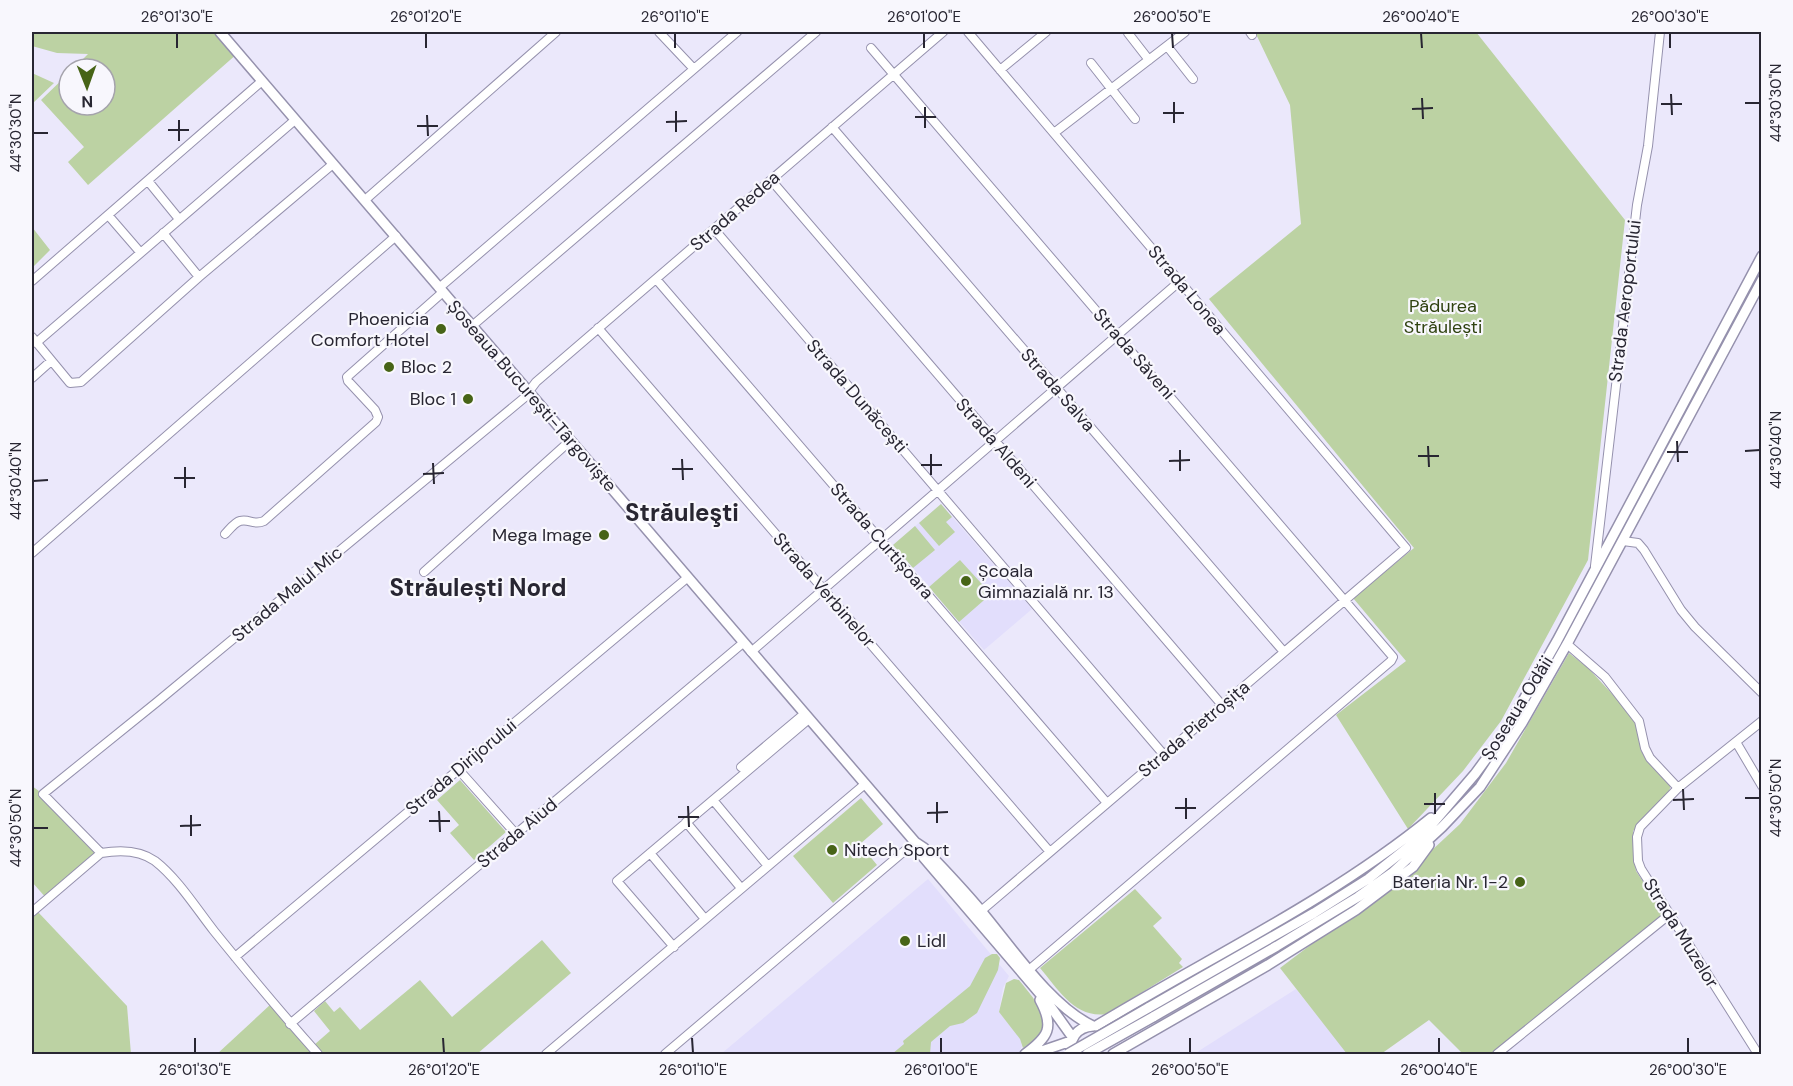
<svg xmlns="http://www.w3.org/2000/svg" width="1793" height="1086" viewBox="0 0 1793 1086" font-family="'DM Sans',sans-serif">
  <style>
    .built { fill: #e2defc }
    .green { fill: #bcd2a3 }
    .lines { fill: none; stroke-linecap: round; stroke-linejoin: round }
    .minor-casing { stroke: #9591ad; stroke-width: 10 }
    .major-casing { stroke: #9591ad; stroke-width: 12 }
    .minor { stroke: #fff; stroke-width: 8 }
    .major { stroke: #fff; stroke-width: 9 }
    .major-bridge-casing { stroke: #9591ad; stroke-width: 12; stroke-linecap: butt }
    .major-bridge { stroke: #fff; stroke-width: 9 }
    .ticks { fill: none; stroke: #282632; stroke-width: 2 }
    .poi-dot { fill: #476417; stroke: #f8f7fd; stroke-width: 2 }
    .labels { text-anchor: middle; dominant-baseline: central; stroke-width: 4.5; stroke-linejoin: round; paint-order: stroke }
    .street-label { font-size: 18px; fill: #282632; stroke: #f8f7fd }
    .park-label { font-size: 18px; fill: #2f4210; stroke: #f8f7fd }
    .poi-label { font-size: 18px; fill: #282632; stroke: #f8f7fd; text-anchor: end }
    .district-label { font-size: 24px; font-weight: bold; fill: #282632; stroke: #f8f7fd }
    .neatline { fill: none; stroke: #282632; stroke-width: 2 }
    .ticks-label { font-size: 15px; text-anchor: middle; fill: #282632 }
  </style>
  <rect width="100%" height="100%" fill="#ebe8fb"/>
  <path class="built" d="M941 504 1032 609 984 650 893 545Z
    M928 879 1009 976 1003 988 999 1012 1020 1038 1022 1046 1019 1053 1016 1054H721Z
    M1296 989 1348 1054H1194Z"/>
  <path class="green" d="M32 32H220L238 53 88 185 68 162 84 147 41 100 69 73V105H105V69H73L88 54 57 53 32 46Z
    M1255 32H1476L1625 220 1588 560 1501 721 1463 771 1408 829 1336 715 1406 661 1353 598 1414 548 1209 299 1301 224 1290 105Z
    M32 73 54 83 32 104Z
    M32 227 50 250 32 268Z
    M941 504 952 517 946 522 955 532 939 546 919 523Z
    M915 526 935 550 913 568 893 545Z
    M960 560 991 594 959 622 929 587Z
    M1569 653 1588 668 1630 713 1638 729 1641 751 1671 784 1669 792 1633 831 1636 871 1667 917 1492 1054H1463L1429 1020 1381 1054H1347L1280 968 1415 866 1460 824 1506 763Z
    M460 780 506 832 474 860 450 833 459 825 437 800Z
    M32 786 43 794 101 853 47 899 32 882Z
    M861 798 883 824 860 844 877 865 833 903 793 856Z
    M1135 889 1162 918 1153 926 1182 959 1179 963 1183 967 1107 1014C1075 1019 1058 989 1040 968Z
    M38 912 127 1006 131 1054H32V918Z
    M542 940 571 973 477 1054H322L314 1045 330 1031 314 1011 325 1001 334 1012 340 1007 360 1030 420 980 452 1017Z
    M992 954H997L1000 958 998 970 977 1013 963 1023 950 1026 931 1042 930 1054H892L904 1044 903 1041 970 986 985 958Z
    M1014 979 1019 980C1028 992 1052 1016 1042 1032 1038 1039 1029 1044 1023 1048L1020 1039 999 1012 1006 983Z
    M271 1004 317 1054H217Z"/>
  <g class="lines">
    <g class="minor-casing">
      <path id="minor" d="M659 32 693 68
        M968 32 1406 548 981 911
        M1250 32 1252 35
        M1128 33 1149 60
        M1167 46 1193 79
        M871 48 1393 657 1391 661 1030 969
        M1091 63 1135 119
        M1000 70 1046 32
        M832 127 1284 652
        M1054 133 1185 32
        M771 180 1222 705
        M148 181 179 219
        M365 200 556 32
        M108 215 140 252
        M714 229 1164 755
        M163 233 199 277
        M656 279 1107 803
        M32 281 262 81
        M439 288 737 32
        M472 326 816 32
        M598 328 1050 852
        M32 337 70 383 81 382 199 277 333 164
        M36 343 295 120
        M32 378 51 361
        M225 534C229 530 235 522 240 521 249 518 253 526 264 521L376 422 378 417 375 410 348 381 347 377 443 292
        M1623 541 1638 543 1644 550 1681 610 1695 627 1762 693
        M32 553 396 236
        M1595 566 1637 205 1648 146 1660 32
        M424 572 571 440
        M1567 644 1605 677 1639 721 1645 748 1650 758 1678 788
        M751 652 1180 281
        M1736 742 1762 786
        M741 767 804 714
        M458 769 516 834
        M713 800 768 866
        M686 822 741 888
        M101 853 43 794 157 702 524 398 536 382 943 32
        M101 853C118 850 140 850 155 861 178 879 196 908 214 931 248 973 282 1014 318 1054
        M650 853 705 919
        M32 912 101 853
        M674 947 617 881 809 719
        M235 957 687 578
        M290 1024 743 643
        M546 1054 865 784
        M665 1054 915 842
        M1497 1054 1670 914
        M1758 1054 1641 869 1638 861 1637 837 1640 827 1678 788 1762 721"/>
    </g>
    <g class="major-casing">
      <path id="major" d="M220 32 915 842 924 848C945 871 967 893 986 917 1014 951 1053 1008 1093 1026
        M915 842 919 852 1048 1003 1073 1038
        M1148 1008 1314 913 1368 879 1421 837 1475 774 1503 736 1557 641 1762 256
        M1153 1017 1277 946 1358 897 1392 873 1442 827 1480 787 1522 723 1567 644 1762 280
        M1096 1026C1208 958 1329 901 1431 818
        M1025 1054C1048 1037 1055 1028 1040 1000
        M1033 1054 1071 1041
        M1072 1054C1068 1039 1077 1027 1093 1026
        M1113 1054 1268 965 1356 910 1413 867 1429 845"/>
    </g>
    <use href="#minor" class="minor"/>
    <use href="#major" class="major"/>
    <g class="major-bridge-casing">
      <path id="major-bridge" d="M1068 1054 1148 1008
        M1087 1054 1153 1017"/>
    </g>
    <use href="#major-bridge" class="major-bridge"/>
  </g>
  <path class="ticks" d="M177 33V48M426 33V48M675 33V48M924 33V48M1172 33 1173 48M1421 33 1422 48M1670 33V48M1671 94 1672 115M1422 98 1423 119M1174 102V123M1745 103H1760M1661 104H1682M925 107V128M1412 109 1433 108M676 111V132M1163 113H1184M427 115 428 136M915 117H936M179 120V141M666 122 687 121M417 126H438M168 130H189M33 133H48M1677 441 1678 462M1428 446 1429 467M1180 450V471M1745 451 1760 450M1667 452H1688M931 454V475M1418 456H1439M682 459 683 480M1169 461 1190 460M433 463 434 484M921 465H942M185 467V488M672 469H693M423 474 444 473M174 478H195M33 481 48 480M1683 789 1684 810M1435 793V814M1186 798V819M1745 798H1760M1673 800 1694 799M937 802V823M1424 804H1445M688 806 689 827M1175 808H1196M439 811 440 832M927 813 948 812M191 815V836M678 817H699M429 821H450M180 826 201 825M33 828H48M195 1038V1053M443 1038 444 1053M692 1038 693 1053M941 1038V1053M1190 1038V1053M1439 1038V1053M1688 1038V1053"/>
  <g class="poi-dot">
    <circle cx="441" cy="329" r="6"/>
    <circle cx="389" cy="367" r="6"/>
    <circle cx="468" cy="399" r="6"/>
    <circle cx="604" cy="535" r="6"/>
    <circle cx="966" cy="581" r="6"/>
    <circle cx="832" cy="850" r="6"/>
    <circle cx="1520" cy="882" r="6"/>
    <circle cx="905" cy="941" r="6"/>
  </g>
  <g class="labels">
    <g class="street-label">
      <text transform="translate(735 211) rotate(-41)">Strada Redea</text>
      <text transform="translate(1187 290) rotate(50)">Strada Lonea</text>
      <text transform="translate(1625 301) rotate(-83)">Strada Aeroportului</text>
      <text transform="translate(1134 354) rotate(49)">Strada Săveni</text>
      <text transform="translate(1058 390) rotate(49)">Strada Salva</text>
      <text transform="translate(532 396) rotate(49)">Șoseaua București-Târgoviște</text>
      <text transform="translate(857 396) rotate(49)">Strada Dunăcești</text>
      <text transform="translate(996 443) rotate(49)">Strada Aldeni</text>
      <text transform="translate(882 541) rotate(49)">Strada Curtișoara</text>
      <text transform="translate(824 590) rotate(49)">Strada Verbinelor</text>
      <text transform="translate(287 594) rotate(-40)">Strada Malul Mic</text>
      <text transform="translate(1517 708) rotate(-58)">Șoseaua Odăii</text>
      <text transform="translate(1194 729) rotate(-40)">Strada Pietroșița</text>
      <text transform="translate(461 767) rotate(-40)">Strada Dirijorului</text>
      <text transform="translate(517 833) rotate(-40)">Strada Aiud</text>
      <text transform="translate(1681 933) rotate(58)">Strada Muzelor</text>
    </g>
    <g class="park-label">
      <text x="1443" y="306">Pădurea<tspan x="1443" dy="21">Străulești</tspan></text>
    </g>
    <g class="poi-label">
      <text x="429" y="319">Phoenicia<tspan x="429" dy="21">Comfort Hotel</tspan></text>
      <text x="401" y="367" text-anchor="start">Bloc 2</text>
      <text x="456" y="399">Bloc 1</text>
      <text x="592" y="535">Mega Image</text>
      <text x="978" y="571" text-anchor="start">Școala<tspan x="978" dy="21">Gimnazială nr. 13</tspan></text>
      <text x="844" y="850" text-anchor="start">Nitech Sport</text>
      <text x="1508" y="882">Bateria Nr. 1-2</text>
      <text x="917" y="941" text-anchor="start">Lidl</text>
    </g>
    <g class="district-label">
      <text x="682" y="512">Străuleşti</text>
      <text x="478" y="587">Străulești Nord</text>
    </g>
  </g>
  <rect width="1793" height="1086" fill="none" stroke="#f8f7fd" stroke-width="66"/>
  <g transform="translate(87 87) rotate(179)"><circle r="28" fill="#f8f7fd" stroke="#a5a3ac" stroke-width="1.5"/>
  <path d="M0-4.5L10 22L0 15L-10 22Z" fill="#476417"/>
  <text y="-9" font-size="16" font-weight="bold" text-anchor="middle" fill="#282632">N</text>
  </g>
  <rect x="33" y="33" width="1727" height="1020" class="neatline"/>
  <g class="ticks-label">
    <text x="177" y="22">26°01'30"E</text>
    <text x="426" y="22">26°01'20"E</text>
    <text x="675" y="22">26°01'10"E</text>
    <text x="924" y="22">26°01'00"E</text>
    <text x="1172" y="22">26°00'50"E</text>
    <text x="1421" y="22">26°00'40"E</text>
    <text x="1670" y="22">26°00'30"E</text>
    <text transform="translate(1776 103) rotate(-90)" y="5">44°30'30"N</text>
    <text transform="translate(16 133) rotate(-90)" y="5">44°30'30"N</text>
    <text transform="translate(1776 450) rotate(-90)" y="5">44°30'40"N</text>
    <text transform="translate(16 481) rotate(-90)" y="5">44°30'40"N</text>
    <text transform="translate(1776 798) rotate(-90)" y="5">44°30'50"N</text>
    <text transform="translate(16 828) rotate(-90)" y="5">44°30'50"N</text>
    <text x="195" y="1075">26°01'30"E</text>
    <text x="444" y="1075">26°01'20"E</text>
    <text x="693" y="1075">26°01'10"E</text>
    <text x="941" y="1075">26°01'00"E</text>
    <text x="1190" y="1075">26°00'50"E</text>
    <text x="1439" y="1075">26°00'40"E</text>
    <text x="1688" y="1075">26°00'30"E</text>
  </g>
</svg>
